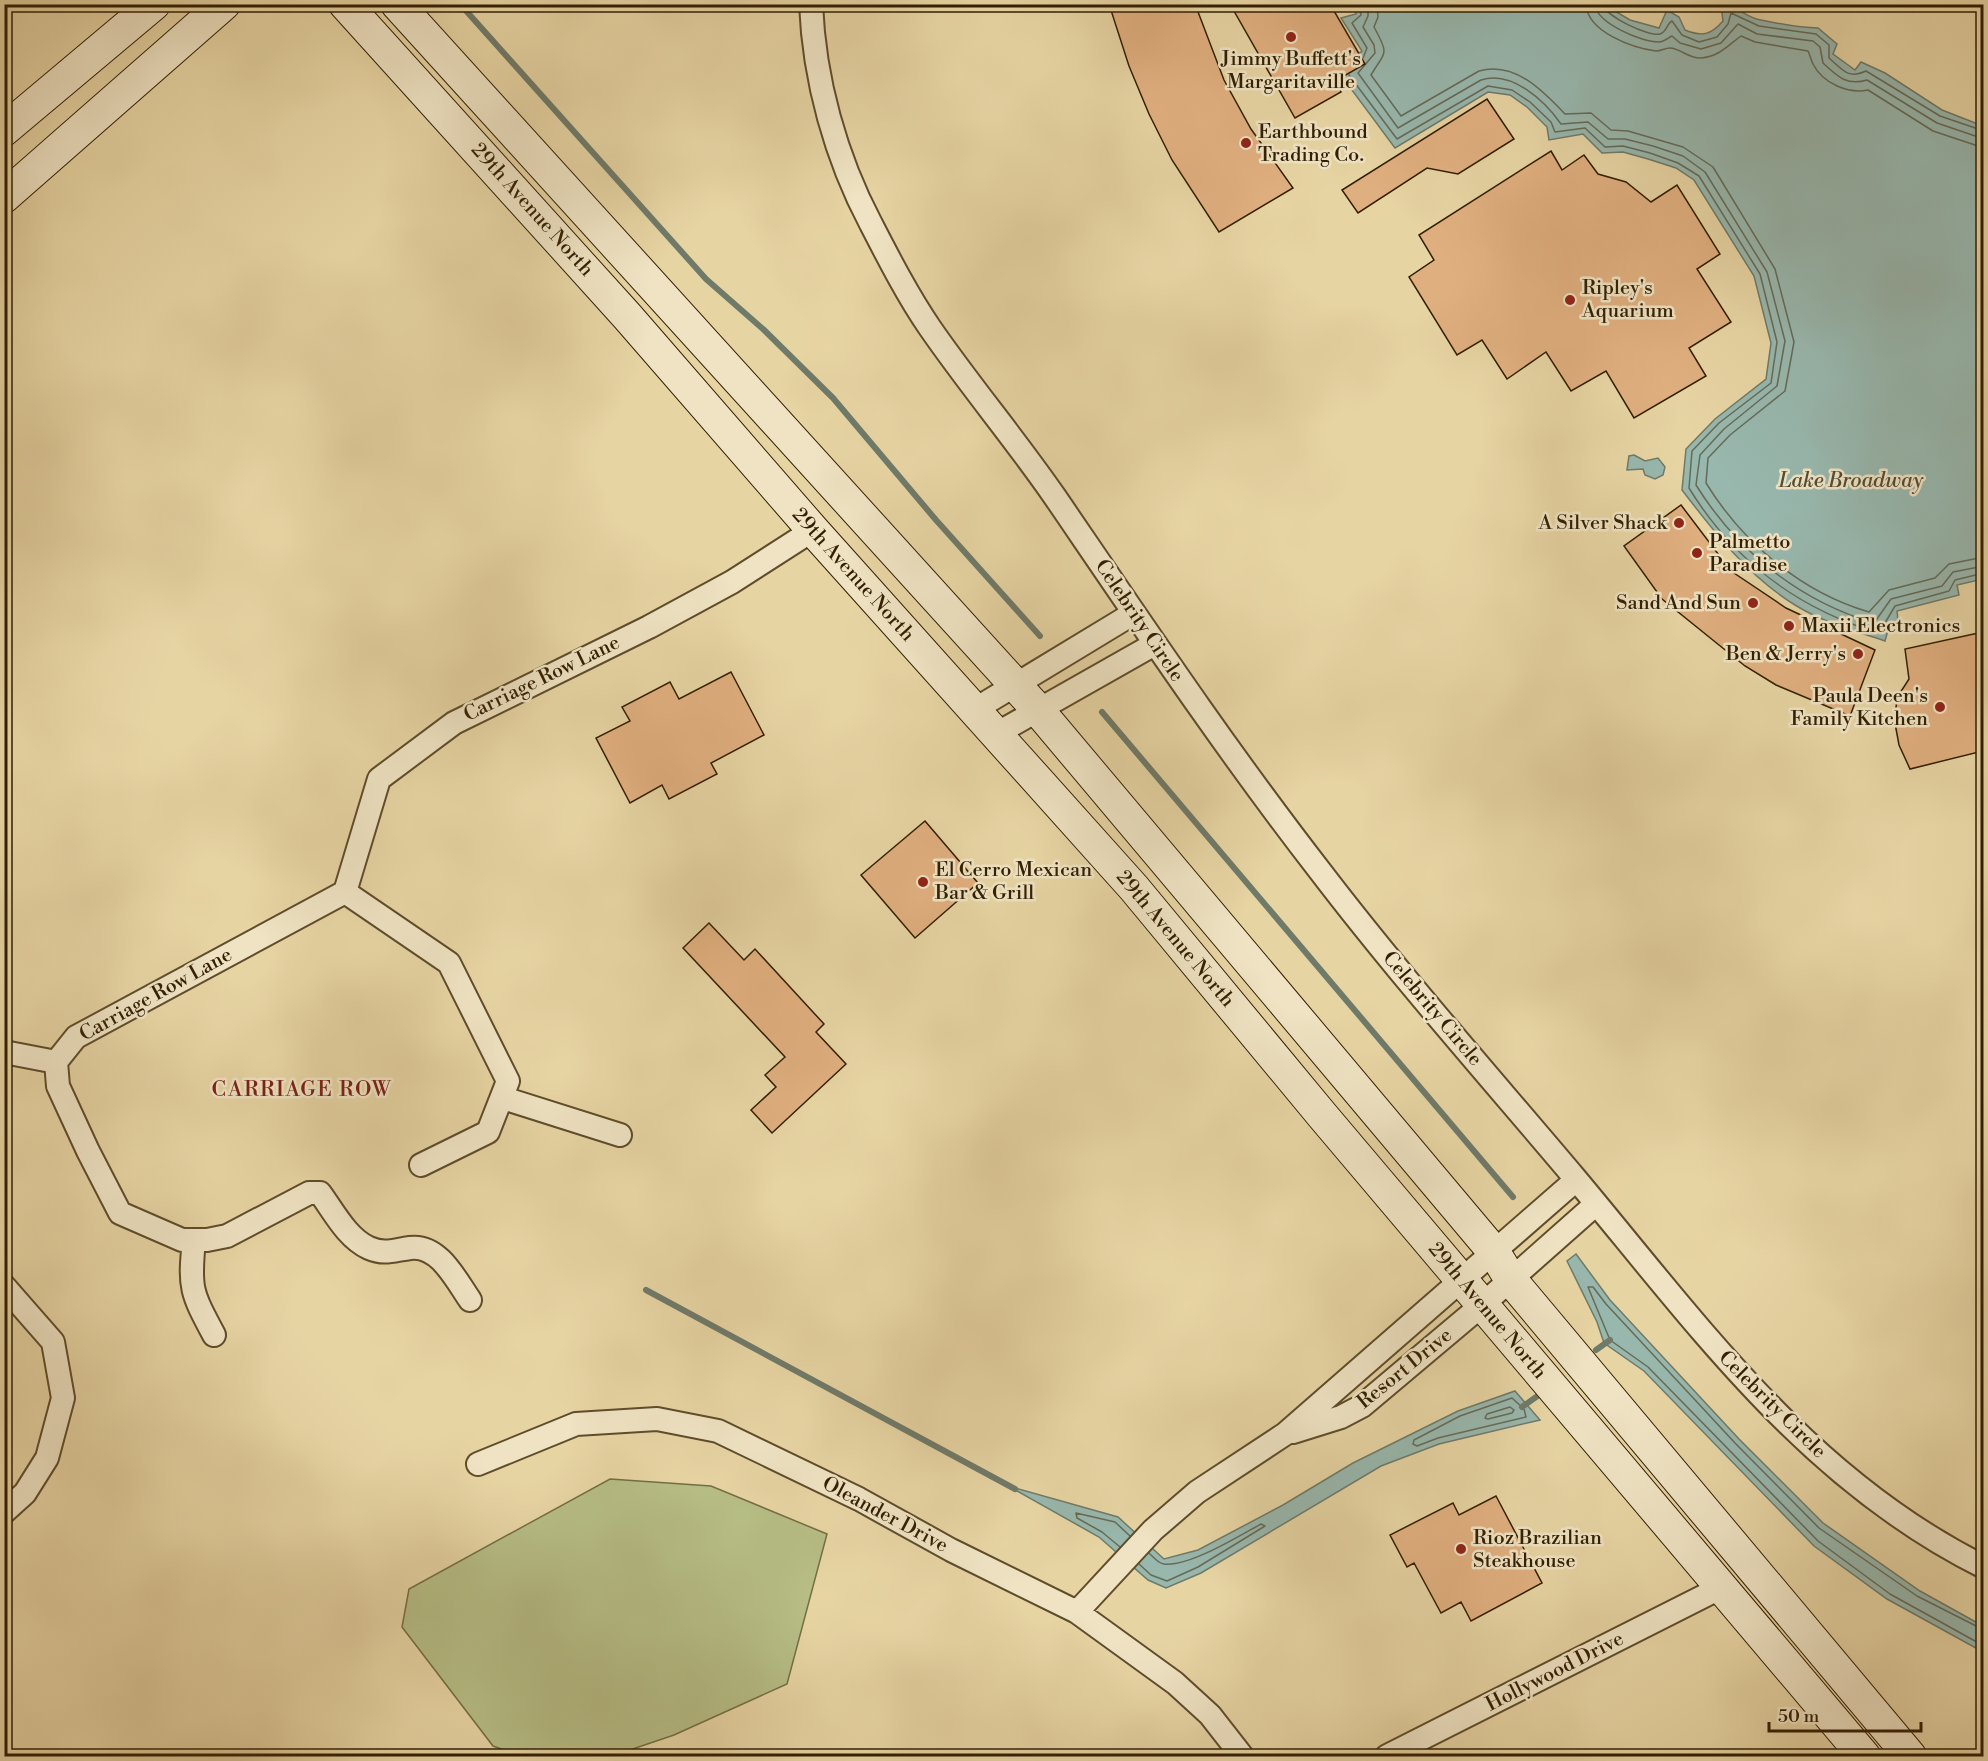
<svg xmlns="http://www.w3.org/2000/svg" width="1988" height="1761" viewBox="0 0 1988 1761" font-family="'Libre Bodoni',serif">
  <style>
    .green { fill: #b6bd85; stroke: #746e44; stroke-width: 1.5 }
    .water { fill: #98b7ad; stroke: #6f7a69; stroke-width: 1.5 }
    .lines { fill: none; stroke-linecap: round; stroke-linejoin: round }
    .shore { stroke: #656b58; stroke-width: 1.5 }
    .stream { stroke: #6f7a69; stroke-width: 6 }
    .building { fill: #e0af7f; stroke: #321f03; stroke-width: 1.5 }
    .street-casing { stroke: #5f4c2b; stroke-width: 26 }
    .secondary-casing { stroke: #321f03; stroke-width: 34 }
    .street { stroke: #efe3c3; stroke-width: 22 }
    .secondary { stroke: #efe3c3; stroke-width: 32 }
    .poi-dot { fill: #8f2418; stroke: #efe3c3; stroke-width: 2 }
    .labels { text-anchor: middle; dominant-baseline: central; stroke-width: 5; stroke-linejoin: round; paint-order: stroke }
    .poi-label { font-size: 20px; fill: #321f03; stroke: #efe3c3; text-anchor: start }
    .street-label { font-size: 20px; fill: #321f03; stroke: #efe3c3 }
    .water-label { font-size: 21px; font-style: italic; fill: #514d36; stroke: #efe3c3 }
    .neighbourhood-label { font-size: 21px; letter-spacing: 1.5px; fill: #7a1f14; stroke: #efe3c3 }
  </style>
  <rect width="100%" height="100%" fill="#e7d4a3"/>
  <filter id="stains"><feTurbulence type="fractalNoise" baseFrequency=".00333" numOctaves="4"/><feColorMatrix values="0 0 0 0 .2 0 0 0 0 .09 0 0 0 0 .02 0 0 0 .5 -.17"/></filter>
  <radialGradient id="worn" r=".72"><stop offset=".6" stop-color="#630" stop-opacity="0"/><stop offset="1" stop-color="#630" stop-opacity=".3"/></radialGradient>
  <path class="green" d="M610 1479 711 1486 827 1534 787 1684 674 1735 612 1756H521L493 1746 402 1627 409 1589Z"/>
  <path class="water" d="M1354 5H1605L1630 20 1659 28 1667 10 1679 17 1685 30C1702 37 1711 35 1723 21L1721 5C1737 5 1746 18 1761 20 1780 24 1799 28 1818 28L1837 44 1833 54 1855 70 1861 62 1885 73 1942 110 1983 126V579L1957 585 1959 595 1897 611 1898 621 1890 623 1885 641C1855 631 1822 622 1795 605 1748 576 1715 533 1682 490L1686 449 1715 419 1766 379 1771 343 1754 276 1694 180 1676 168 1648 159 1623 152 1602 153 1583 134 1549 140 1547 127 1527 107 1510 95 1488 92 1395 148 1337 70 1362 51 1341 18 1356 14Z
    M1634 455 1645 461 1658 458 1665 467 1663 475 1655 479 1645 475 1643 469 1627 470 1629 456Z
    M1576 1254 1610 1300 1739 1439 1823 1523 1920 1591 1983 1626V1652L1887 1599 1814 1546 1644 1371 1604 1343 1597 1322 1567 1261Z
    M1515 1391 1540 1420 1439 1444 1381 1466 1201 1573 1166 1588 1148 1580 1099 1537 1008 1486 1118 1517 1164 1559 1198 1550 1283 1505 1353 1463 1458 1411Z"/>
  <g class="lines">
    <path class="shore" d="M1360 4 1361 15 1352 23 1367 48 1363 58
      M1368 4V16L1363 27 1374 45 1375 53 1358 73 1398 128 1481 80C1512 70 1545 101 1561 124L1588 122 1608 139H1625L1653 146 1683 156 1705 172 1767 272 1785 341 1777 386 1724 429 1700 455 1696 485C1737 551 1799 601 1874 623L1891 599 1942 586 1953 572 1984 566
      M1377 4 1378 17 1374 27C1390 56 1385 51 1371 75L1401 116 1479 71C1515 61 1543 91 1565 114L1591 113 1611 130 1628 131 1683 147 1713 167 1775 269 1794 342 1785 391 1730 435 1708 458 1706 483C1743 543 1801 592 1869 612L1889 590 1935 578 1949 564 1984 557
      M1586 4C1587 32 1633 48 1656 51 1661 51 1665 48 1670 48 1680 48 1689 59 1701 58 1720 56 1727 46 1741 36L1755 42 1808 51C1810 55 1811 60 1813 64 1823 84 1849 94 1868 90L1933 131 1984 148
      M1595 4C1596 23 1641 42 1659 42 1664 42 1668 38 1672 36L1680 43 1701 49 1721 43 1738 24 1757 34 1813 41 1820 47 1823 63C1838 77 1847 86 1867 80L1937 123 1984 139
      M1603 4C1604 16 1649 37 1660 34 1667 32 1667 23 1672 21L1682 35 1699 42 1717 37 1728 24 1731 13 1759 26 1816 34 1829 45V58C1844 71 1848 79 1866 71L1940 116 1984 131
      M1349 75 1397 139 1488 86 1512 90 1530 102 1551 122 1555 132 1585 128 1605 147 1623 146 1650 153 1678 163 1699 176 1760 274 1777 342 1771 383 1719 423 1692 451 1689 488C1733 560 1798 609 1879 633L1895 606 1949 591 1955 580 1984 573
      M1512 1398 1524 1409 1526 1417 1438 1438 1417 1446 1413 1444 1414 1440 1460 1416Z
      M1510 1407 1514 1410 1512 1413 1488 1419 1485 1418 1487 1414Z
      M1120 1547 1102 1532 1077 1518 1076 1513 1115 1522 1130 1536
      M1139 1564 1151 1575 1167 1581 1198 1567 1265 1526 1261 1524C1239 1536 1189 1567 1164 1564 1159 1564 1153 1557 1149 1553
      M1984 1630 1917 1596 1819 1528 1735 1443 1606 1304 1593 1287H1588L1610 1340 1648 1367 1818 1541 1890 1594 1984 1646"/>
    <path class="stream" d="M460 4 706 279 763 329 833 398 936 520 1040 636
      M1102 712 1513 1197
      M646 1290 1015 1489
      M1596 1350 1610 1340
      M1522 1407 1543 1392"/>
  </g>
  <path class="building" d="M1109 4H1195L1224 80 1251 129 1293 188 1219 232 1172 160 1149 114 1129 66Z
    M1230 4H1330L1365 64 1335 81 1341 92 1295 118Z
    M1487 99 1514 139 1458 174 1427 168 1358 213 1342 190Z
    M1551 151 1562 170 1584 155 1598 174 1626 182 1651 202 1677 185 1720 254 1697 269 1731 322 1689 348 1706 376 1634 418 1606 371 1571 391 1546 352 1507 379 1482 340 1457 355 1409 277 1434 260 1419 235Z
    M1681 505 1731 571 1786 608 1875 650 1850 716 1776 685 1745 666 1662 599 1624 546Z
    M1983 632V751L1910 769 1899 745 1894 718 1898 696 1909 679 1905 649Z
    M731 672 764 735 711 763 717 774 669 799 662 785 630 803 596 738 630 721 622 707 670 682 679 699Z
    M925 821 978 883 915 938 861 875Z
    M709 923 744 960 755 949 824 1024 816 1032 846 1064 772 1133 751 1110 776 1087 765 1075 785 1057 683 948Z
    M1496 1496 1542 1583 1471 1621 1461 1602 1441 1613 1414 1563 1407 1567 1390 1535 1453 1503 1459 1515Z"/>
  <g class="lines">
    <g class="street-casing">
      <path id="street" d="M811 4C814 80 836 158 871 224 889 259 908 296 930 328 970 386 1015 439 1055 497 1141 623 1226 750 1320 871 1401 977 1489 1076 1575 1178 1698 1325 1807 1479 1984 1567
        M974 710 1134 613
        M996 734 1153 645
        M345 892 449 963 508 1081 488 1132 421 1165
        M4 1052 56 1062
        M503 1098 620 1135
        M194 1240C189 1288 191 1292 214 1335
        M4 1286 53 1342 63 1398 47 1458 25 1493 4 1512
        M470 1300C456 1280 439 1244 410 1248 394 1250 385 1255 369 1248 347 1238 334 1212 320 1193H309L227 1236 207 1240H182L120 1213 88 1151 58 1086 56 1062 76 1037 345 892 379 779 454 723 649 627 732 582 813 530
        M1293 1432 1341 1417 1362 1406 1482 1305 1596 1204
        M478 1464 576 1424 657 1419 718 1431 859 1499 951 1550 1077 1612 1175 1683 1210 1715 1242 1756
        M1077 1612 1153 1530 1197 1492 1285 1434 1576 1180
        M1387 1756 1722 1587"/>
    </g>
    <g class="secondary-casing">
      <path id="secondary" d="M345 4 627 316 813 530 1134 888 1322 1115 1864 1756
        M397 4 1038 710 1494 1252 1511 1280 1910 1756
        M4 130 154 4
        M4 197 224 4"/>
    </g>
    <use href="#street" class="street"/>
    <use href="#secondary" class="secondary"/>
  </g>
  <g class="poi-dot">
    <circle cx="1291" cy="37" r="6"/>
    <circle cx="1246" cy="143" r="6"/>
    <circle cx="1570" cy="300" r="6"/>
    <circle cx="1679" cy="523" r="6"/>
    <circle cx="1697" cy="553" r="6"/>
    <circle cx="1753" cy="603" r="6"/>
    <circle cx="1789" cy="626" r="6"/>
    <circle cx="1858" cy="654" r="6"/>
    <circle cx="1940" cy="707" r="6"/>
    <circle cx="923" cy="882" r="6"/>
    <circle cx="1461" cy="1549" r="6"/>
  </g>
  <g class="labels">
    <g class="poi-label">
      <text x="1291" y="59" text-anchor="middle">Jimmy Buffett's<tspan x="1291" dy="23">Margaritaville</tspan></text>
      <text x="1258" y="132">Earthbound<tspan x="1258" dy="23">Trading Co.</tspan></text>
      <text x="1582" y="288">Ripley's<tspan x="1582" dy="23">Aquarium</tspan></text>
      <text x="1667" y="523" text-anchor="end">A Silver Shack</text>
      <text x="1709" y="542">Palmetto<tspan x="1709" dy="23">Paradise</tspan></text>
      <text x="1741" y="603" text-anchor="end">Sand And Sun</text>
      <text x="1801" y="626">Maxii Electronics</text>
      <text x="1846" y="654" text-anchor="end">Ben &amp; Jerry's</text>
      <text x="1928" y="696" text-anchor="end">Paula Deen's<tspan x="1928" dy="23">Family Kitchen</tspan></text>
      <text x="935" y="870">El Cerro Mexican<tspan x="935" dy="23">Bar &amp; Grill</tspan></text>
      <text x="1473" y="1538">Rioz Brazilian<tspan x="1473" dy="23">Steakhouse</tspan></text>
    </g>
    <g class="street-label">
      <text transform="translate(532 210) rotate(48)">29th Avenue North</text>
      <text transform="translate(853 575) rotate(48)">29th Avenue North</text>
      <text transform="translate(1139 621) rotate(56)">Celebrity Circle</text>
      <text transform="translate(542 679) rotate(-26)">Carriage Row Lane</text>
      <text transform="translate(1175 939) rotate(50)">29th Avenue North</text>
      <text transform="translate(156 995) rotate(-29)">Carriage Row Lane</text>
      <text transform="translate(1432 1009) rotate(50)">Celebrity Circle</text>
      <text transform="translate(1487 1311) rotate(50)">29th Avenue North</text>
      <text transform="translate(1405 1369) rotate(-39)">Resort Drive</text>
      <text transform="translate(1772 1405) rotate(45)">Celebrity Circle</text>
      <text transform="translate(885 1515) rotate(28)">Oleander Drive</text>
      <text transform="translate(1555 1672) rotate(-27)">Hollywood Drive</text>
    </g>
    <g class="water-label">
      <text x="1851" y="481">Lake Broadway</text>
    </g>
    <g class="neighbourhood-label">
      <text x="302" y="1090">CARRIAGE ROW</text>
    </g>
  </g>
  <rect width="1988" height="1761" fill="none" stroke="#e7d4a3" stroke-width="24"/>
  <rect x="6" y="6" width="1976" height="1749" fill="none" stroke="#321f03" stroke-width="3"/>
  <rect x="12" y="12" width="1964" height="1737" fill="none" stroke="#321f03" stroke-width="1.5"/>
  <path d="M1769 1722v9h152v-9" fill="none" stroke="#321f03" stroke-width="3"/>
  <text x="1778" y="1722" font-size="18" fill="#321f03" stroke="#efe3c3" stroke-width="4.5" paint-order="stroke">50 m</text>
  <rect width="100%" height="100%" filter="url(#stains)"/>
  <rect width="100%" height="100%" fill="url(#worn)"/>
</svg>
